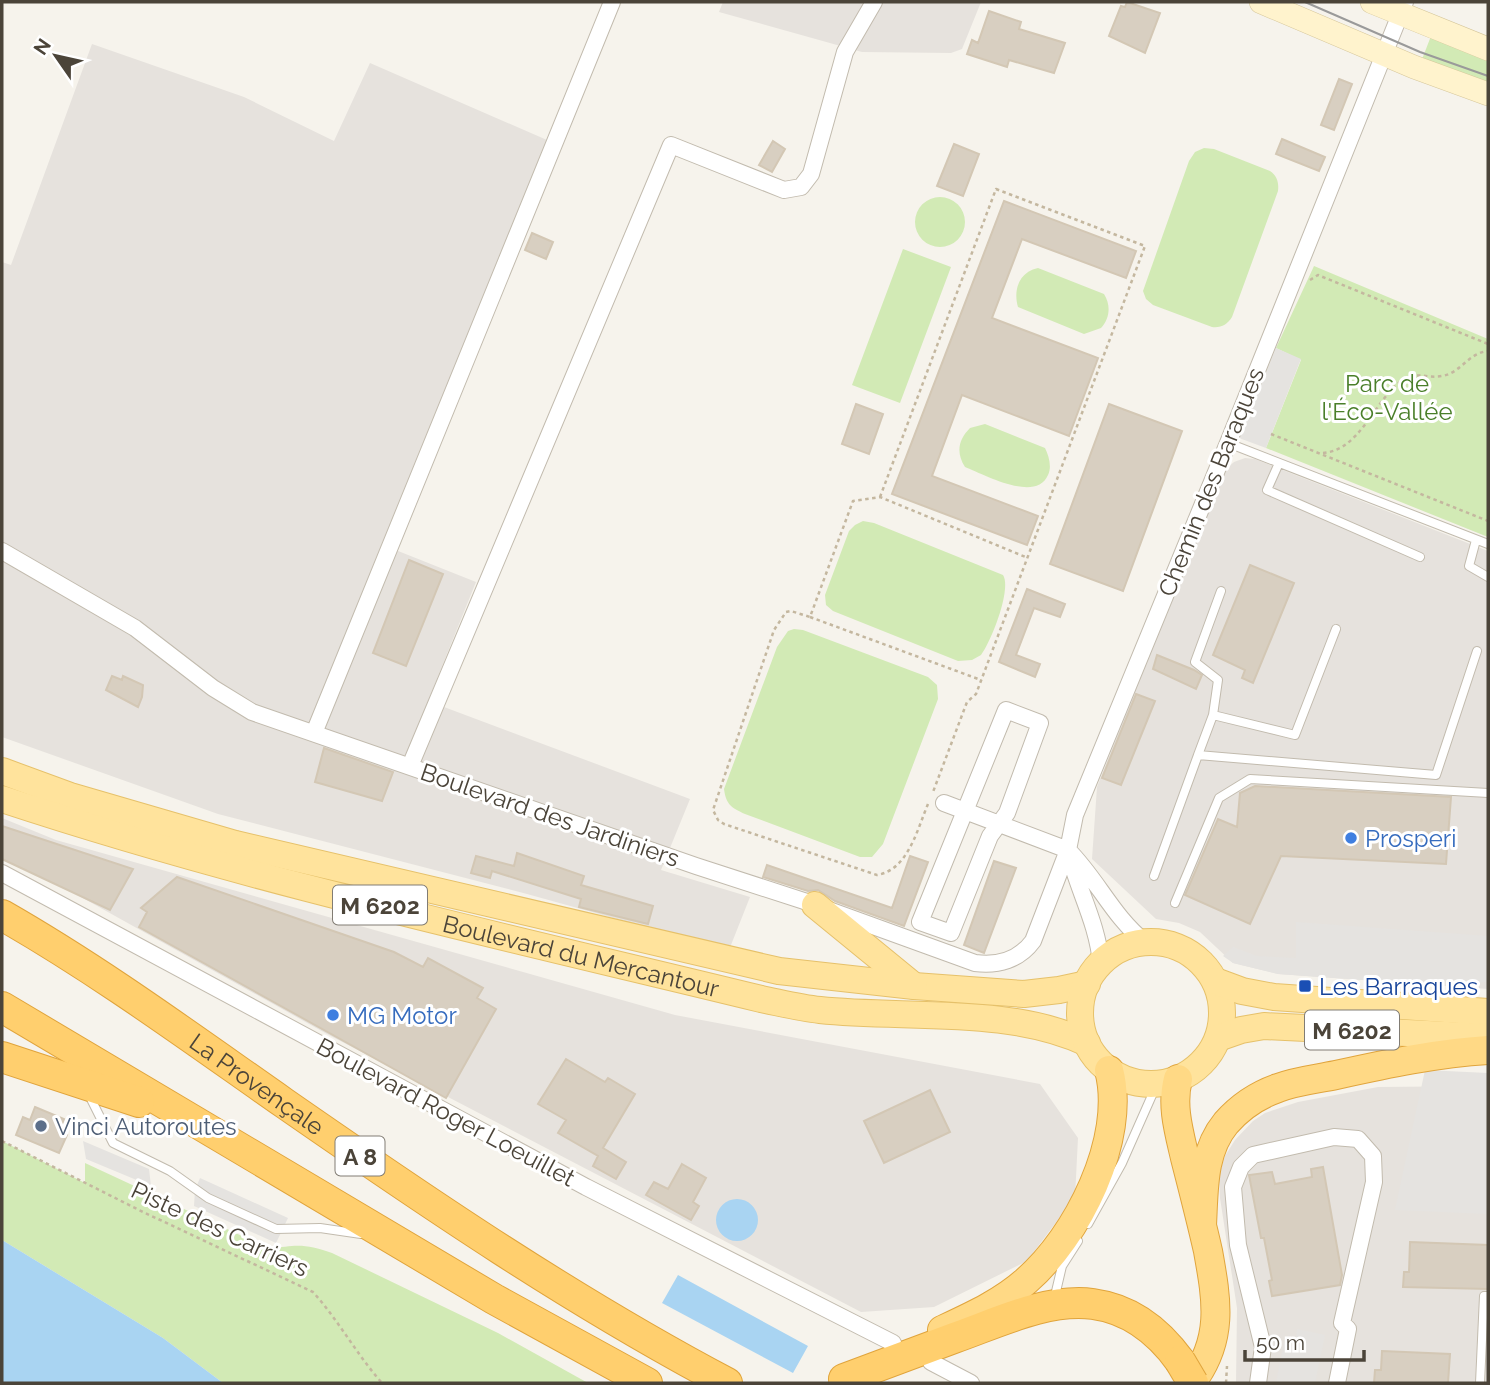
<svg xmlns="http://www.w3.org/2000/svg" width="1490" height="1385" viewBox="0 0 1490 1385" font-family="Raleway,sans-serif">
  <style>
    .industrial { fill: #e6e2dd }
    .green { fill: #d2eab5 }
    .parking { fill: #e5e3e0 }
    .water { fill: #a9d4f2 }
    .building { fill: #d8cfc1; stroke: #d3c7b4; stroke-width: 2 }
    .lines { fill: none; stroke-linecap: round; stroke-linejoin: round }
    .service-casing { stroke: #c2bbae; stroke-width: 10 }
    .minor-casing { stroke: #c2bbae; stroke-width: 18 }
    .secondary-casing { stroke: #d6c79b; stroke-width: 24 }
    .primary-casing { stroke: #e6c16a; stroke-width: 28 }
    .trunk-casing { stroke: #e0a43c; stroke-width: 30 }
    .motorway-casing { stroke: #e0a43c; stroke-width: 32 }
    .path { stroke: #c4b79f; stroke-width: 2.5; stroke-dasharray: 3.5 3.5; stroke-linecap: butt }
    .service { stroke: #fff; stroke-width: 8 }
    .minor { stroke: #fff; stroke-width: 16 }
    .secondary { stroke: #fff3cd; stroke-width: 23 }
    .primary { stroke: #ffe39c; stroke-width: 26 }
    .trunk { stroke: #ffd985; stroke-width: 28 }
    .motorway { stroke: #ffcf6e; stroke-width: 30 }
    .tram { stroke: #9a9a9a; stroke-width: 2 }
    .motorway-bridge-casing { stroke: #e0a43c; stroke-width: 32; stroke-linecap: butt }
    .motorway-bridge { stroke: #ffcf6e; stroke-width: 30 }
    .shop-dot { fill: #3f7fe0; stroke: #fff; stroke-width: 2.5 }
    .transit-dot { fill: #1a4fb4; stroke: #fff; stroke-width: 2.5 }
    .service-dot { fill: #5c6f8a; stroke: #fff; stroke-width: 2.5 }
    .labels { text-anchor: middle; dominant-baseline: central; stroke-width: 6; stroke-linejoin: round; paint-order: stroke }
    .shield { fill: #fff; stroke: #817c74; stroke-width: 2 }
    .shield-label { font-size: 23px; font-weight: bold; fill: #4b4439 }
    .park-label { font-size: 24px; fill: #4a7f2a; stroke: #fff }
    .street-label { font-size: 24px; fill: #4b4439; stroke: #fff }
    .shop-label { font-size: 24px; fill: #366cbe; stroke: #fff; text-anchor: start }
    .transit-label { font-size: 24px; fill: #164399; stroke: #fff; text-anchor: start }
    .service-label { font-size: 24px; fill: #4e5e75; stroke: #fff; text-anchor: start }
  </style>
  <rect width="100%" height="100%" fill="#f6f3ec"/>
  <path class="industrial" d="M723 2H981L962 49 951 53 862 52 719 12Z
    M92 44 244 97 334 141 370 63 547 140 383 545 476 582 428 701 690 799 661 870 750 897 729 950 527 894 218 814 2 737V262L11 265Z
    M1245 458 1255 459 1488 551V989L1278 974 1233 963 1200 932 1179 923 1156 919 1092 859 1097 787 1139 680 1226 469 1234 462Z
    M2 818 56 840 675 1015 1040 1084 1078 1138 1075 1197 1027 1261 934 1307 861 1312 327 1034 2 853Z
    M1488 1086V1383H1236L1237 1308 1220 1198 1219 1175 1225 1156 1235 1140 1253 1121 1265 1113 1298 1102 1378 1087Z"/>
  <path class="green" d="M1431 36 1488 57V87L1421 62Z
    M1204 148 1214 149 1270 171C1277 176 1279 182 1278 191L1232 317C1227 325 1221 328 1212 327L1153 305 1146 299 1143 291 1189 161 1195 152Z
    M915 222a25 25 0 1 1 50 0a25 25 0 1 1-50 0Z
    M903 249 951 267 900 403 852 385Z
    M1314 266 1488 339V537L1266 448 1301 360 1276 348Z
    M1038 268 1104 294C1111 305 1110 318 1101 328L1084 334 1018 307C1013 290 1019 272 1038 268Z
    M985 424 1045 448C1049 456 1052 467 1048 475 1036 503 985 475 965 467 956 453 958 440 970 428Z
    M863 521 874 523 1003 575C1012 589 991 642 981 655L972 660 958 661 833 611 826 605 825 595 849 531 855 525Z
    M794 629 803 630 928 677 937 685 938 699 883 844 872 857H860L745 814C732 808 726 805 724 789L777 647 788 631Z
    M2 1141 85 1183V1163L270 1249C297 1244 307 1244 332 1253L498 1333 588 1383H223L163 1338 2 1240Z"/>
  <path class="parking" d="M1276 348 1301 359 1266 448 1239 438Z
    M1296 922 1488 936V982L1433 985 1278 974 1233 963 1223 956 1233 947 1257 956 1296 958Z
    M1425 1070 1488 1073V1214L1395 1210Z
    M83 1141 149 1169 151 1186 86 1159Z
    M200 1178 288 1218 276 1243 194 1206 195 1190Z
    M1297 1329 1325 1335 1315 1383H1276L1284 1343 1295 1344Z"/>
  <path class="water" d="M716 1220a21 21 0 1 1 42 0a21 21 0 1 1-42 0Z
    M2 1240 163 1338 223 1383H2Z
    M678 1275 808 1346 793 1373 662 1303Z"/>
  <path class="building" d="M1127 2 1160 13 1145 53 1109 36 1121 6 1125 7Z
    M989 11 1021 22 1019 29 1065 43 1054 73 1009 60 1007 67 967 54 972 40 978 43Z
    M1339 79 1352 84 1334 130 1321 125Z
    M1282 139 1325 157 1319 171 1276 154Z
    M773 141 785 149 772 172 759 165Z
    M954 144 979 154 963 196 937 186Z
    M1004 201 1136 251 1126 278 1022 239 992 318 1098 358 1069 436 962 395 932 476 1038 516 1027 545 892 494Z
    M532 233 553 242 546 259 525 250Z
    M856 404 883 414 869 454 842 444Z
    M1109 404 1182 431 1123 591 1050 564Z
    M409 560 443 574 406 666 373 653Z
    M1250 565 1294 583 1253 683 1242 678 1245 670 1213 655Z
    M1027 589 1065 604 1060 617 1034 608 1016 655 1040 664 1035 677 999 662Z
    M1157 655 1194 670 1202 675 1196 689 1153 669Z
    M112 676 122 680 123 676 143 685 142 697 138 707 106 690Z
    M1136 694 1155 701 1121 785 1102 778Z
    M324 748 393 772 382 801 315 782Z
    M1255 786 1451 797 1446 864 1281 856 1250 924 1185 895 1218 819 1237 827 1240 793Z
    M2 826 133 869 110 910 2 859Z
    M517 853 584 876 581 885 653 906 648 924 579 907 581 899 492 871 490 878 471 873 476 856 514 866Z
    M910 856 928 862 904 926 835 901 818 890 808 891 763 877 767 865 892 908Z
    M994 861 1016 868 984 953 964 945Z
    M177 877 394 952 423 967 428 958 483 988 477 998 496 1009 446 1098 139 927 147 912 141 908Z
    M566 1059 605 1082 608 1078 635 1094 603 1148 626 1162 616 1179 593 1166 598 1156 558 1133 566 1120 538 1104Z
    M930 1090 950 1132 884 1163 864 1121Z
    M35 1107 64 1119 59 1132 67 1135 59 1153 16 1135 23 1117 30 1120Z
    M682 1164 706 1178 693 1202 699 1206 691 1220 646 1195 654 1182 668 1189Z
    M1323 1167 1342 1275 1340 1285 1272 1296 1269 1281 1272 1280 1264 1238H1261L1249 1175 1272 1172 1275 1184 1312 1177 1311 1169Z
    M1410 1242 1488 1245V1289L1403 1287 1404 1272H1409Z
    M1382 1351 1450 1354 1448 1383H1374L1375 1370H1381Z"/>
  <g class="lines">
    <g class="service-casing">
      <path id="service" d="M1228 443 1488 544
        M1279 463 1267 490 1420 557
        M1476 540 1469 566 1488 577
        M1213 715 1218 680 1195 662 1221 591
        M1198 755 1213 715 1295 735 1336 629
        M1154 876 1198 755 1436 775 1477 651
        M1175 903 1219 798 1250 779 1488 793
        M88 1093 113 1143 170 1171 208 1198 276 1229 320 1228 361 1234
        M1088 1224 1122 1163 1157 1084
        M1054 1300 1062 1266 1078 1241
        M1480 1383 1484 1296H1488"/>
    </g>
    <g class="minor-casing">
      <path id="minor" d="M2 551 135 628 213 688 252 712 696 866 804 901 975 963C998 966 1019 960 1033 941L1068 850 1075 815 1228 443 1405 2
        M1006 710 1040 723 1007 813 990 836 951 933 920 922Z
        M314 733 612 2
        M410 766 671 145 784 190 801 187 811 174 845 52 874 2
        M944 803 1068 850C1098 880 1112 916 1146 943
        M1068 850C1077 888 1098 924 1101 964
        M2 873 586 1187 893 1343
        M931 1362 971 1383
        M1258 1383 1263 1347 1238 1245 1233 1187 1241 1167 1253 1155 1334 1137 1358 1139 1373 1156 1374 1182 1342 1323 1348 1329 1337 1383"/>
    </g>
    <g class="secondary-casing">
      <path id="secondary" d="M1261 2 1414 67 1488 94
        M1372 2 1488 49"/>
    </g>
    <g class="primary-casing">
      <g id="primary">
        <path d="M2 771 70 796 235 844 779 971 914 986 1024 994 1059 990 1087 984"/>
        <path id="s1" d="M2 799C250 881 507 937 761 999 781 1003 800 1008 820 1010 904 1019 1010 1006 1087 1043"/>
        <path d="M815 905 914 986"/>
        <circle cx="1151" cy="1013" r="71"/>
        <path d="M1215 981 1242 991 1274 997 1488 1012"/>
        <path d="M1218 1038 1241 1030 1264 1026 1488 1037"/>
      </g>
    </g>
    <g class="trunk-casing">
      <path id="trunk" d="M1178 1079C1171 1105 1179 1132 1185 1158 1193 1189 1201 1220 1208 1251 1217 1301 1224 1340 1191 1383
        M1202 1225C1204 1190 1202 1152 1226 1123 1240 1107 1258 1095 1278 1088 1296 1081 1317 1079 1336 1075 1386 1064 1437 1053 1488 1050
        M942 1330C972 1316 1001 1303 1026 1281 1077 1237 1127 1139 1109 1070"/>
    </g>
    <g class="motorway-casing">
      <g id="motorway">
        <path id="s2" d="M2 915C100 971 191 1038 284 1103 428 1203 572 1301 727 1383"/>
        <path d="M2 1007 494 1299 647 1383"/>
        <path d="M2 1057 139 1102"/>
        <path d="M844 1379C881 1365 917 1352 954 1338 997 1323 1047 1298 1093 1304 1130 1309 1159 1332 1180 1361"/>
      </g>
    </g>
    <path class="path" d="M1310 280 1318 275 1488 344
      M1271 434 1488 521
      M1323 453C1360 450 1373 403 1400 382 1417 370 1425 379 1442 376 1461 373 1468 353 1488 351
      M880 497 996 189 1145 246 976 694 967 702 933 792
      M810 617 981 680
      M928 804C917 830 908 870 877 875L724 824 718 820 713 810 774 630 786 612 791 611 810 617 853 501 880 497 1028 558
      M2 1141 141 1211 313 1292C339 1321 357 1355 382 1383
      M1226 1383 1227 1366"/>
    <use href="#service" class="service"/>
    <use href="#minor" class="minor"/>
    <use href="#secondary" class="secondary"/>
    <use href="#primary" class="primary"/>
    <use href="#trunk" class="trunk"/>
    <use href="#motorway" class="motorway"/>
    <path class="tram" d="M1305 2 1420 52 1488 76"/>
    <g class="motorway-bridge-casing">
      <path id="motorway-bridge" d="M1180 1361 1193 1383"/>
    </g>
    <use href="#motorway-bridge" class="motorway-bridge"/>
  </g>
  <g class="shop-dot">
    <circle cx="1351" cy="838" r="7"/>
    <circle cx="333" cy="1015" r="7"/>
  </g>
  <rect class="transit-dot" x="1298" y="979" width="14" height="14" rx="3.5"/>
  <circle class="service-dot" cx="41" cy="1126" r="7"/>
  <g class="labels">
    <g class="shield">
      <rect x="333" y="885.5" width="94" height="39" rx="5"/>
      <rect x="1305" y="1010.5" width="94" height="39" rx="5"/>
      <rect x="335.5" y="1136.5" width="49" height="39" rx="5"/>
    </g>
    <g class="shield-label">
      <text x="380" y="905">M 6202</text>
      <text x="1352" y="1030">M 6202</text>
      <text x="360" y="1156">A 8</text>
    </g>
    <g class="park-label">
      <text x="1387" y="383">Parc de<tspan x="1387" dy="28">l'Éco-Vallée</tspan></text>
    </g>
    <g class="street-label">
      <text transform="translate(1211 482) rotate(-68)">Chemin des Baraques</text>
      <text transform="translate(550 815) rotate(19)">Boulevard des Jardiniers</text>
      <text stroke="none"><textPath href="#s1" startOffset="600">Boulevard du Mercantour</textPath></text>
      <text stroke="none"><textPath href="#s2" startOffset="306">La Provençale</textPath></text>
      <text transform="translate(446 1112) rotate(28)">Boulevard Roger Loeuillet</text>
      <text transform="translate(220 1229) rotate(25)">Piste des Carriers</text>
    </g>
    <g class="shop-label">
      <text x="1365" y="838">Prosperi</text>
      <text x="347" y="1015">MG Motor</text>
    </g>
    <g class="transit-label">
      <text x="1319" y="986">Les Barraques</text>
    </g>
    <g class="service-label">
      <text x="55" y="1126">Vinci Autoroutes</text>
    </g>
  </g>
  <rect width="1490" height="1385" fill="none" stroke="#4b4439" stroke-width="7"/>
  <g transform="translate(56 56) rotate(304)" stroke="#ffffff" stroke-width="5" paint-order="stroke">
  <path d="M0-5L12 26L0 18L-12 26Z" fill="#4b4439"/>
  <text y="-10" font-size="19" font-weight="bold" text-anchor="middle" fill="#4b4439">N</text>
  </g>
  <path d="M1245 1350v10h119v-10" fill="none" stroke="#4b4439" stroke-width="3.5"/>
  <text x="1256" y="1350" font-size="21" fill="#4b4439" stroke="#ffffff" stroke-width="5" paint-order="stroke">50 m</text>
</svg>
